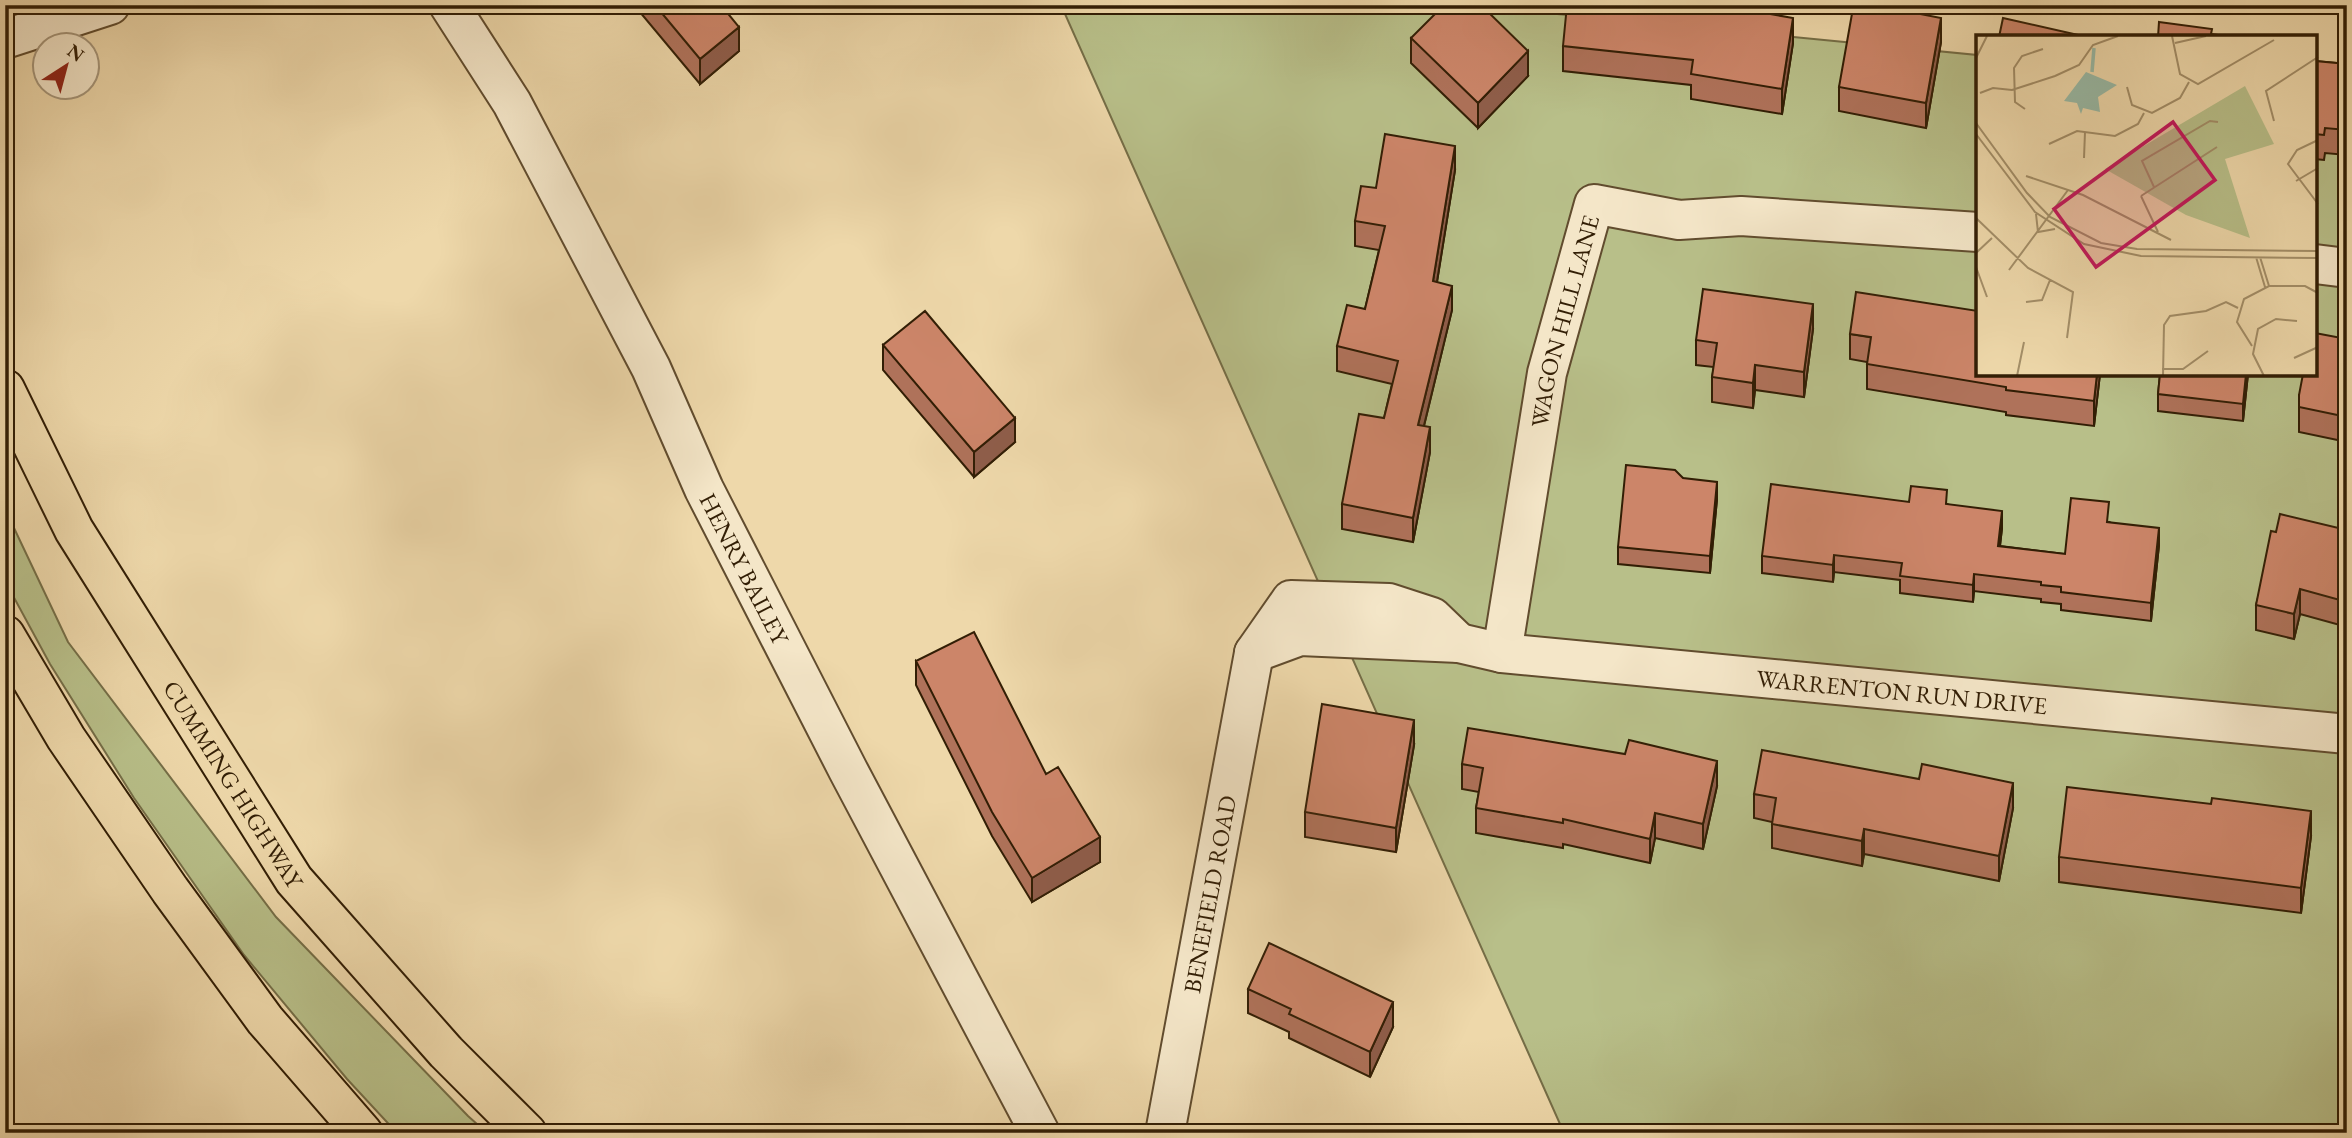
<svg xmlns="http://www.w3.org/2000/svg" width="2352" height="1138" viewBox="0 0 2352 1138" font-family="'EB Garamond',serif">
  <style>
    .green { fill: #b8bf89; stroke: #756e47; stroke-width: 2 }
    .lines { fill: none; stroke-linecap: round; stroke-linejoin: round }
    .street-casing { stroke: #614c2e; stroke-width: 42 }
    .highway-casing { stroke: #321e05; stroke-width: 42 }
    .street { stroke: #f4e6c8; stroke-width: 38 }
    .highway { stroke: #eed8aa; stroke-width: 38 }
    .wall { fill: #af725a; stroke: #321e05; stroke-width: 2 }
    .shaded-wall { fill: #8f5d4a; stroke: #321e05; stroke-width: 2 }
    .building { fill: #cc8569; stroke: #321e05; stroke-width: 2 }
    .labels { text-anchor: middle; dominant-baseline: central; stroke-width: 5; stroke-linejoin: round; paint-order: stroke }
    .street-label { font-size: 24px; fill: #321e05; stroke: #f4e6c8 }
    .inset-river { fill: none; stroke: #99baa6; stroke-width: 3.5 }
    .inset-road { fill: none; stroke: #a38e68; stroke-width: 2 }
    .view { fill: #c2185b; fill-opacity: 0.15; stroke: #c2185b; stroke-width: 3.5 }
    .inset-edge { fill: none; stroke: #321e05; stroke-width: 3.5 }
  </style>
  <rect width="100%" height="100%" fill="#eed8aa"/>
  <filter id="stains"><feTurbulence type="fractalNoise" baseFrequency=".00286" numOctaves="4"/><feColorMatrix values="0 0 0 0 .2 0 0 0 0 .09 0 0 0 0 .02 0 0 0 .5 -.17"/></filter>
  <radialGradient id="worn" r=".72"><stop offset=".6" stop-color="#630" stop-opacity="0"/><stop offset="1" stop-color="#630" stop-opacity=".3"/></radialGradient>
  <path class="green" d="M1061 5H1466L1977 55 1978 374H2315V88L2347 91V1133H1564Z
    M5 509 68 642 276 917 468 1116 487 1133H397L347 1079 244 955 134 798 50 664 5 581Z"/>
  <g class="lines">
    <g class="street-casing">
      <g id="street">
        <path id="s1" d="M449 5 512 103 651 368 704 489 848 770 1040 1133"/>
        <path d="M5 39 110 5"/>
        <path d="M2315 264 2347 268"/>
        <path id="s2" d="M1254 653 1300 636 1459 643 1502 653 2347 734"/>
        <path id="s3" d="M1502 653 1547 373 1594 204 1679 220 1741 216 1978 232"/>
        <path id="s4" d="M1165 1133 1254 653 1291 600 1389 603 1432 617 1459 643"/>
      </g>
    </g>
    <g class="highway-casing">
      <g id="highway">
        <path id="s5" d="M5 389 74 530 294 880 446 1052 527 1133"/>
        <path d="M5 635 66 738 170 890 265 1020 363 1133"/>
      </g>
    </g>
    <use href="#street" class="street"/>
    <use href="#highway" class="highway"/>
  </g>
  <path class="wall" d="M634 5H721L739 51 700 84Z
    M1739 5V9L1793 43 1782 114 1691 99V85L1563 71V46Z
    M1917 5V13L1941 42 1926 128 1839 111V87L1877 12Z
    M1411 38 1528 76 1478 128 1411 63Z
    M2315 61 2347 64V155L2325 153 2324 160 2315 159Z
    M1455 170 1437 282 1452 310 1424 426 1430 452 1413 542 1342 529V504L1384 418 1392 384 1337 371V346L1365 309 1379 250 1355 246V221L1376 188Z
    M1813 329 1804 397 1755 390 1753 408 1712 402V377L1714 367 1696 365V340Z
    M1850 334 2100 374 2094 426 2006 415V412L1867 389V362L1850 359Z
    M2347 339V442L2299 432V395Z
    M883 345 1015 442 974 477 883 370Z
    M2160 374H2248L2243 421 2158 411V394Z
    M1683 478 1717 499 1710 573 1618 564V547Z
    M1909 502 1947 504 2002 528 2000 546 2065 554 2109 522 2159 545 2151 621 2061 610V604L2041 602V599L1974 591 1973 602 1900 593V580L1834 572 1833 582 1762 573V556Z
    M2347 530V627L2300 614 2294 639 2256 630V605L2276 532Z
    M916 661 1046 774 1100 862 1032 902 992 836 916 685Z
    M1414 745 1396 852 1305 837V812Z
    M1462 764 1717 786 1703 849 1655 838 1650 863 1563 844V848L1476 833V808L1479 792 1462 789Z
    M1754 794 2013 808 1999 881 1864 854 1862 866 1772 848V822L1754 818Z
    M2311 836 2301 913 2059 882V857Z
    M1248 989 1393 1027 1370 1077 1289 1038V1032L1248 1013Z"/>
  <path class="shaded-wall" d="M1793 18V43L1782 114V89Z
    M1941 18V42L1926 128V103Z
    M739 27V51L700 84V59Z
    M1528 51V76L1478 128V103Z
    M1455 146V170L1433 306V281Z
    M1452 286V310L1418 450V425Z
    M1813 304V329L1804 397V372Z
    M1755 365V390L1753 408V383Z
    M2097 374H2100L2094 426V401Z
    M2246 374H2248L2243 421V404Z
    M1015 418V442L974 477V452Z
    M1430 427V452L1413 542V518Z
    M1717 482V499L1710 573V556Z
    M2002 511V528L1998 563V546Z
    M2159 528V545L2151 621V603Z
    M1834 555V572L1833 582V565Z
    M1974 574V591L1973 602V585Z
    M2300 589V614L2294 639V614Z
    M1414 720V745L1396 852V828Z
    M1717 761V786L1703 849V824Z
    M2013 783V808L1999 881V856Z
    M2311 811V836L2301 913V888Z
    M1655 813V838L1650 863V839Z
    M1864 829V854L1862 866V841Z
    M1100 837V862L1032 902V878Z
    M1393 1002V1027L1370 1077V1052Z"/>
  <path class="building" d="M655 5H721L739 27 700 59Z
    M1444 5H1481L1528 51 1478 103 1411 38Z
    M1567 5H1737L1736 8 1793 18 1782 89 1691 74 1693 60 1563 46Z
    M1878 5H1917L1915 13 1941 18 1926 103 1839 87 1853 8 1877 12Z
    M2003 18 2087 37H1999Z
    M2159 22 2212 29 2211 34 2232 37H2158Z
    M2315 61 2347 64V130L2325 128 2324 135 2315 134Z
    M1385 134 1455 146 1433 281 1452 286 1418 425 1430 427 1413 518 1342 504 1359 414 1384 418 1398 361 1337 346 1347 305 1365 309 1385 226 1355 221 1361 186 1376 188Z
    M1703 289 1813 304 1804 372 1755 365 1753 383 1712 377 1717 343 1696 340Z
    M1856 292 1978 311V374H2097L2094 401 2006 390V387L1867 364 1871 337 1850 334Z
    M925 311 1015 418 974 452 883 345Z
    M2315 333 2347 339V417L2299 407V395L2303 374H2315Z
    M2160 374H2246L2243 404 2158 394Z
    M1626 465 1675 470 1683 478 1717 482 1710 556 1618 547Z
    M1771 484 1909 502 1911 486 1947 490 1946 504 2002 511 1998 546 2065 554 2071 498 2109 502 2107 522 2159 528 2151 603 2061 592V587L2041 585V582L1974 574 1973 585 1900 576 1902 563 1834 555 1833 565 1762 556Z
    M2280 514 2347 530V602L2300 589 2294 614 2256 605 2271 531 2276 532Z
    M974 632 1046 774 1058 767 1100 837 1032 878 992 812 916 661Z
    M1322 704 1414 720 1396 828 1305 812Z
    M1468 728 1625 754 1629 740 1717 761 1703 824 1655 813 1650 839 1563 819V823L1476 808 1483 768 1462 764Z
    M1762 750 1919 779 1922 764 2013 783 1999 856 1864 829 1862 841 1772 824 1776 798 1754 794Z
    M2067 787 2211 804 2212 798 2311 811 2301 888 2059 857Z
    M1269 943 1393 1002 1370 1052 1289 1014 1291 1009 1248 989Z"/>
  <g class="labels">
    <g class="street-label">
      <text stroke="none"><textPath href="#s3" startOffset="338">WAGON HILL LANE</textPath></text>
      <text stroke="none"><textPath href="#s1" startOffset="637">HENRY BAILEY</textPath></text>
      <text stroke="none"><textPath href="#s2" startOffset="654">WARRENTON RUN DRIVE</textPath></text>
      <text stroke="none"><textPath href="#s5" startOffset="457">CUMMING HIGHWAY</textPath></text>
      <text stroke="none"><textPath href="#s4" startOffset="243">BENEFIELD ROAD</textPath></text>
    </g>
  </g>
  <g transform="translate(1976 35)">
    <rect width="341" height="341" fill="#eed8aa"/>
    <path d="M269 51 298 109 249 124 274 203 210 180 129 134Z" fill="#b8bf89"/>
    <path d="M110 37 141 50 122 62 124 77 107 73 105 79 101 68 88 66Z" fill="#99baa6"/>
    <path class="inset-river" d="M116 37 118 13"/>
    <path class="inset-road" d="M196 1 204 39 222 49 298 5M199 8 230 1M0 23 11 1M151 52 156 70 176 78 204 63 213 47M4 58 17 53 36 55 79 41 103 30 117 10 142 1M49 74 39 67 38 33 46 21 67 14M298 86 290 56 342 22M0 88 51 158 74 182 125 208 161 214 342 216M0 99 59 177 108 209 165 221 342 223M342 105 321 115 312 129 342 169M73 109 101 96 139 101 162 89 168 78M108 123 109 97M50 141 107 160 195 205M320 146 342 133M178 152 166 126 234 86 242 87M165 161 241 112M165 161 182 197M60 179 62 197 79 194M0 183 52 233 97 257 91 303M0 218 16 203M280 222 289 252M284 222 293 251M0 232 11 262M33 235 92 155M50 267 66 265 74 245M276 311 261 287 268 264 293 251H329L342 258M318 323 342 312M186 334H207L232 316M41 341 48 307M187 341 188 290 194 281 230 276 250 267 262 273M288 341 277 319 282 294 300 284 321 286"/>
    <path class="view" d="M197 87 239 145 120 232 78 174Z"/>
    <rect width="341" height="341" class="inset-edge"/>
  </g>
  <rect width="2352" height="1138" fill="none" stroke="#eed8aa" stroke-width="28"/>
  <rect x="7" y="7" width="2338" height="1124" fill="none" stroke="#321e05" stroke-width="3.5"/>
  <rect x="14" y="14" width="2324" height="1110" fill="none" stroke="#321e05" stroke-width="2"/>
  <g transform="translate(66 66) rotate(36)"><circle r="33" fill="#f4e6c8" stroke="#a6967a" stroke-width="2"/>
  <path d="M0-5L12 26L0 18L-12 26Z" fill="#8f2418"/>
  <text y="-10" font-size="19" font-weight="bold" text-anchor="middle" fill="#321e05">N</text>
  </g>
  <rect width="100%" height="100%" filter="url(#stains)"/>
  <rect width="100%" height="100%" fill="url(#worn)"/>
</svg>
